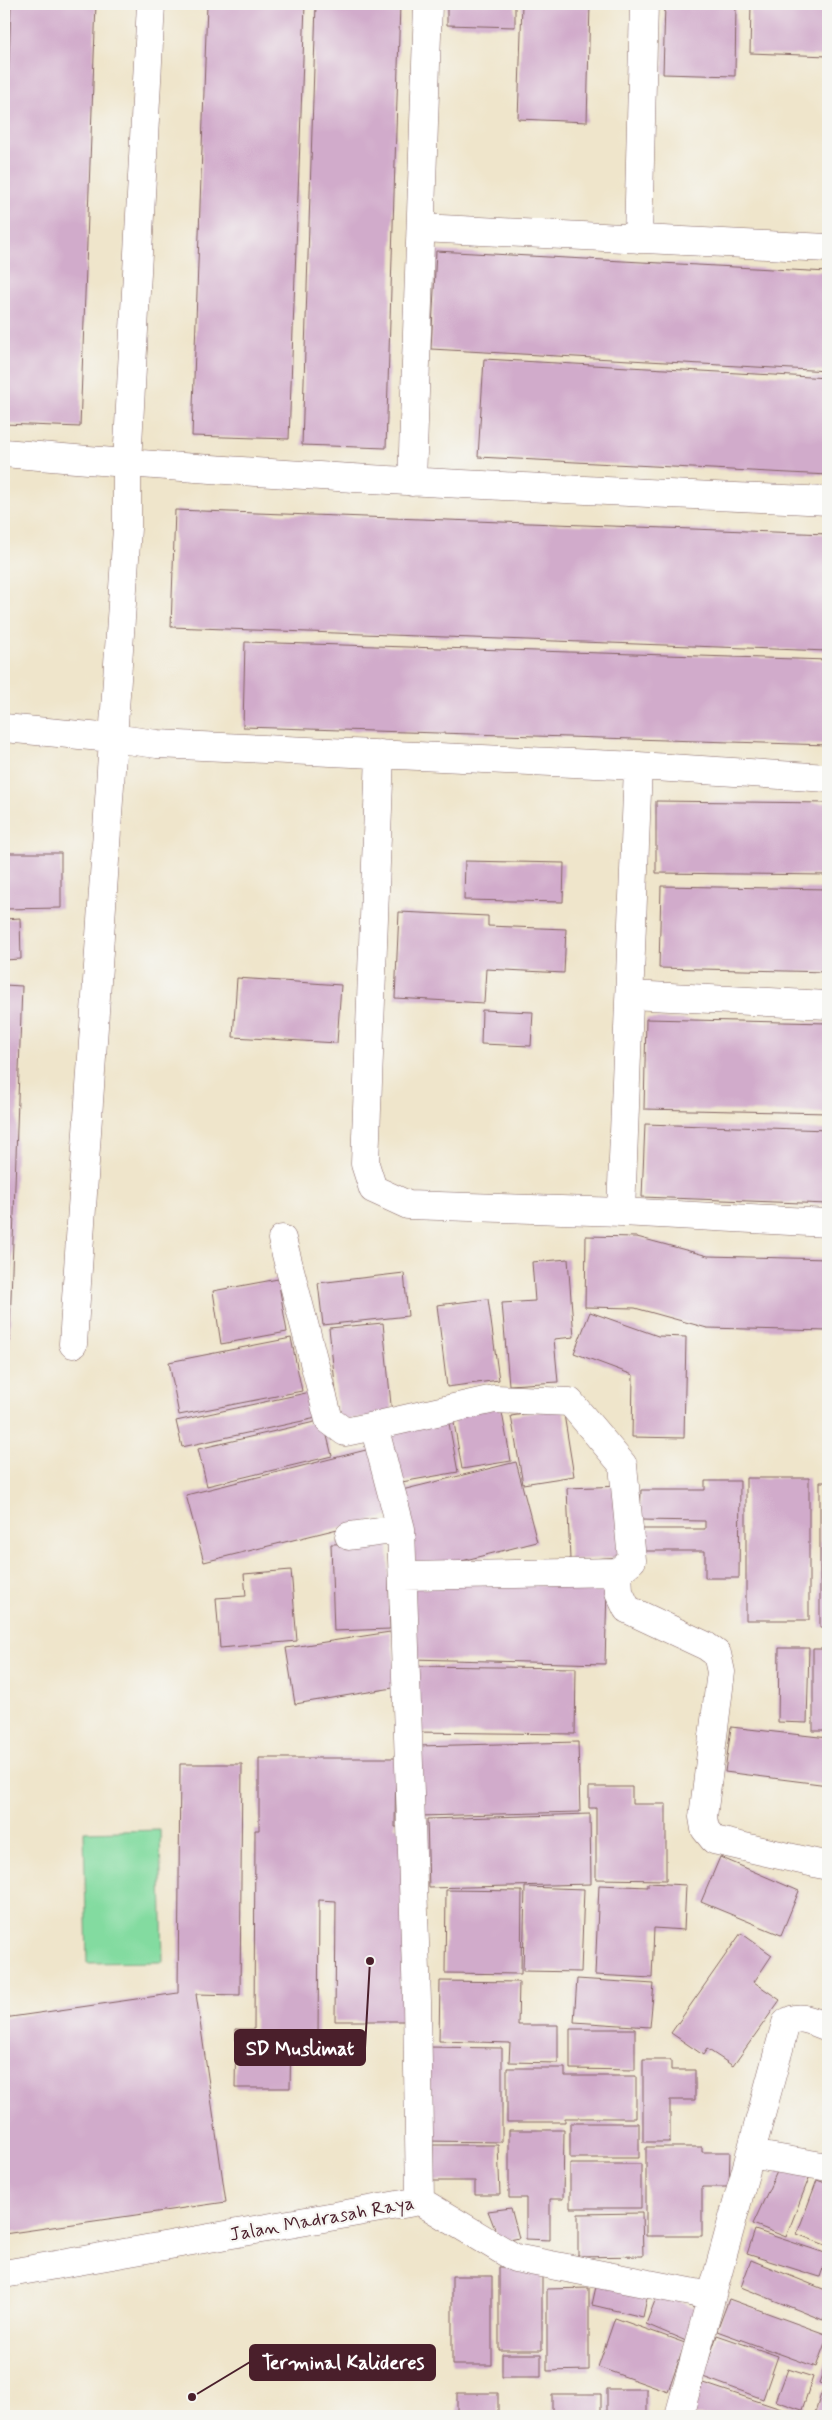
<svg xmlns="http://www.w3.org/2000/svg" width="832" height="2420" viewBox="0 0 832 2420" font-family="Mynerve,sans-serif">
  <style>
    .green { fill: #83dba0; stroke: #667d66 }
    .building { fill: #d1abcb }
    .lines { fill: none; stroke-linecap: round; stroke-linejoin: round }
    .street-casing { stroke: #846463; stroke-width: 29 }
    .street { stroke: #fff; stroke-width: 28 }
    .labels { text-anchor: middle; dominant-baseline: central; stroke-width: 4.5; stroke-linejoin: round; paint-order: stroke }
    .street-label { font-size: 19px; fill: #4a1f2b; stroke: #f6f6f2 }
    .leader { fill: none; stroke: #4a1f2b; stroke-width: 2 }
    .callout-dot { fill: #4a1f2b; stroke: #f6f6f2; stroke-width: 2 }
    .callout { fill: #4a1f2b; stroke: #4a1f2b; stroke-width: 2 }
    .callout-label { font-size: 20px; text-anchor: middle; font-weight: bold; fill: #fff }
  </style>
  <rect width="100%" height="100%" fill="#f6f6f2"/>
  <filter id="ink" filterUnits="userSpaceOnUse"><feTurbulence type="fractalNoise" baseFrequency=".02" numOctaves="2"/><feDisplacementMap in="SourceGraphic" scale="10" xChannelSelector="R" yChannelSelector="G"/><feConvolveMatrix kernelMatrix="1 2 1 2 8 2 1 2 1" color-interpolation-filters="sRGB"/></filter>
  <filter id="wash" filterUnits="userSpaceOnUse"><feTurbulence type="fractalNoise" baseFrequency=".0096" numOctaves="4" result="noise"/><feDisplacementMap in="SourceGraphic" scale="20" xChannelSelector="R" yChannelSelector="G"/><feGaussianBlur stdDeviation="1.12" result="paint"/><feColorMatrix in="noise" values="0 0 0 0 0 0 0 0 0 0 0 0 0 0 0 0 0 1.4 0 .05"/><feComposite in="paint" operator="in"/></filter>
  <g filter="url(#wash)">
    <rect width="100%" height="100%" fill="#efe5cb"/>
    <path class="green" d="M160 1830 163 1962 87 1963 84 1832Z"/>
    <g id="blocks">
      <path class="building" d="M11 4H96L80 427 4 424V200Z
        M207 4H305L289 439 192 436Z
        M316 4H400L386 448 302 445Z
        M447 4H515V27L447 25Z
        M522 4H590L587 122 518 119Z
        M665 4H736L735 76 663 74Z
        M751 4H828V56L750 53Z
        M436 251 828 272V371L431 349Z
        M484 359 828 378V475L478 457Z
        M175 510 828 534V651L171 627Z
        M245 642 828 660V745L243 727Z
        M656 801 828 803V875L656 873Z
        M4 853H61V908L4 909Z
        M465 861 564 863 563 902 464 900Z
        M661 886 828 889V972L659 968Z
        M399 912 488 916V926L566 929 564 973 486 969 484 1003 395 998Z
        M20 918 21 959 4 960V919Z
        M237 978 341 985 337 1043 233 1037Z
        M4 985 22 986 7 1412H4Z
        M482 1010 533 1012 531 1046 481 1044Z
        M646 1019 828 1023V1113L644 1109Z
        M645 1124 828 1130V1204L642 1197Z
        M586 1236 637 1237 708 1256 828 1259V1331L707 1328 635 1308 585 1307Z
        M568 1259 574 1337 554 1339 558 1382 509 1385 502 1303 535 1301 532 1262Z
        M404 1273 408 1316 323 1325 318 1283Z
        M278 1279 287 1332 221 1344 213 1291Z
        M488 1299 499 1380 447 1387 437 1305Z
        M590 1312 658 1336 686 1337 684 1438 632 1437 633 1375 574 1353Z
        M383 1323 392 1415 339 1420 329 1328Z
        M291 1338 302 1391 179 1415 169 1362Z
        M315 1391 321 1417 182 1447 176 1421Z
        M500 1402 511 1461 462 1469 452 1411Z
        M563 1408 574 1476 523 1484 511 1416Z
        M448 1418 458 1472 396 1483 386 1430Z
        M323 1420 332 1456 207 1486 198 1449Z
        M378 1447 394 1515 204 1562 186 1495Z
        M516 1462 537 1542 418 1572 398 1491Z
        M746 1478H809V1620H746Z
        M705 1481H740L739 1578H705V1551H641V1529H705V1521L640 1520 641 1490H705Z
        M820 1482H828V1627H820Z
        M622 1486 625 1557 570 1560 567 1488Z
        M388 1543 390 1629 334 1631 331 1544Z
        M291 1570 297 1641 220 1648 216 1598 246 1596 244 1574Z
        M413 1582 607 1586 605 1664 411 1659Z
        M390 1632 399 1687 295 1704 286 1648Z
        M779 1648H809L807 1723 778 1722Z
        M813 1649H828V1731H813Z
        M414 1666 576 1668 575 1734 413 1732Z
        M731 1727 828 1738V1785L725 1772Z
        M578 1742 580 1812 419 1816 418 1746Z
        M259 1758H396L395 1827H406L404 2021H335L336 1901 319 1900 318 2036H291L290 2088H235L236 2029H254L255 1830H259Z
        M180 1764H242L240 1995 196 1994 226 2202 4 2234V2018L178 1993Z
        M589 1787H632V1804H666V1880L596 1879V1808H589Z
        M590 1814 591 1884 429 1888 427 1819Z
        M720 1857 799 1891 781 1935 701 1902Z
        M648 1883 686 1885 684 1930 654 1928 652 1978 595 1975 599 1885 648 1887Z
        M525 1887 584 1889 581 1972 523 1971Z
        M446 1890 522 1891 521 1974 445 1973Z
        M741 1933 772 1955 754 1982 780 2000 733 2066 707 2049 703 2055 671 2033Z
        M577 1979 654 1984 650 2027 574 2022Z
        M440 1981 519 1982 518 2025H558V2063L509 2062 510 2043 439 2041Z
        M570 2029H635V2070L570 2069Z
        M426 2047 502 2048V2142L426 2141Z
        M643 2060H671V2070H695V2100H670V2142H643Z
        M507 2068H565V2076H636V2118H565V2122H507Z
        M570 2123H639V2158H570Z
        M509 2130H564L563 2199H550V2240L526 2239V2198H509Z
        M433 2145H498L500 2195H475V2181H433Z
        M646 2147H702V2152H730L729 2187H702V2236H646Z
        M781 2163 811 2173 786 2237 753 2224Z
        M570 2164H641V2208H570Z
        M817 2180 828 2184V2246L797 2234Z
        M511 2208 519 2238 500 2242 488 2211Z
        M642 2213 643 2256 578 2257V2214Z
        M755 2230 828 2254 820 2277 747 2254Z
        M751 2260 828 2291V2307L823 2320 741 2287Z
        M499 2267H542V2350H499Z
        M452 2276H492V2365H452Z
        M598 2277 649 2289 643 2317 592 2305Z
        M589 2288V2370L547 2371V2289Z
        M658 2293 699 2310 686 2341 646 2324Z
        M729 2299 828 2335 816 2367 717 2331Z
        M615 2318 685 2343 668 2392 598 2367Z
        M717 2335 778 2356 763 2399 703 2377Z
        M502 2354H541V2377H502Z
        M828 2357V2386L819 2383Z
        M788 2369 813 2377 802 2410 776 2401Z
        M703 2383 796 2414 795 2416H691Z
        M607 2389H647V2416H607Z
        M822 2391 828 2393V2416H814Z
        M457 2393H498V2416H457Z
        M552 2394H601V2416H552Z"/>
    </g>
  </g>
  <g filter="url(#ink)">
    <use href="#blocks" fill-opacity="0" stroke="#846463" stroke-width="1"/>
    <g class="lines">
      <g class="street-casing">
        <path id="street" d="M421 228 828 248
          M638 239 644 4
          M4 453C278 477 553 489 828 501
          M412 482 428 4
          M4 728 112 738 157 744 638 766 828 778
          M380 754 365 1164 373 1189 408 1205 621 1212 828 1223
          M630 995 828 1005
          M621 1212 638 766
          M282 1239 329 1420 345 1432 374 1426 401 1529 417 2001 420 2201
          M73 1344 127 528V464L151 4
          M374 1426 494 1399 570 1402 623 1465 632 1560 618 1572 404 1576
          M349 1536 401 1529
          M618 1572 619 1592 627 1609 706 1646 717 1654 721 1672 703 1817 705 1829 714 1840 828 1866
          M750 2154 828 2167
          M4 2274 420 2201 515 2258 711 2296
          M679 2416 786 2023C800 2013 813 2022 828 2027"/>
      </g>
      <use href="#street" class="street"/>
    </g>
  </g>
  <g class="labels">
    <g class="street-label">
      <text transform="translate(322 2219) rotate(-10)">Jalan Madrasah Raya</text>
    </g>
  </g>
  <path class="leader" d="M370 1961L365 2048M192 2397L250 2362"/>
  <g class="callout-dot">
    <circle cx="370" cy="1961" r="5"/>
    <circle cx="192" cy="2397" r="5"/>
  </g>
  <g class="callout">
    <rect x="235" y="2030" width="130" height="35" rx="5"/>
    <rect x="250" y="2345" width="185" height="35" rx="5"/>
  </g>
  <g class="callout-label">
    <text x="300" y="2055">SD Muslimat</text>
    <text x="343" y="2369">Terminal Kalideres</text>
  </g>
  <rect width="832" height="2420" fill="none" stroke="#f6f6f2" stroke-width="20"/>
</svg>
